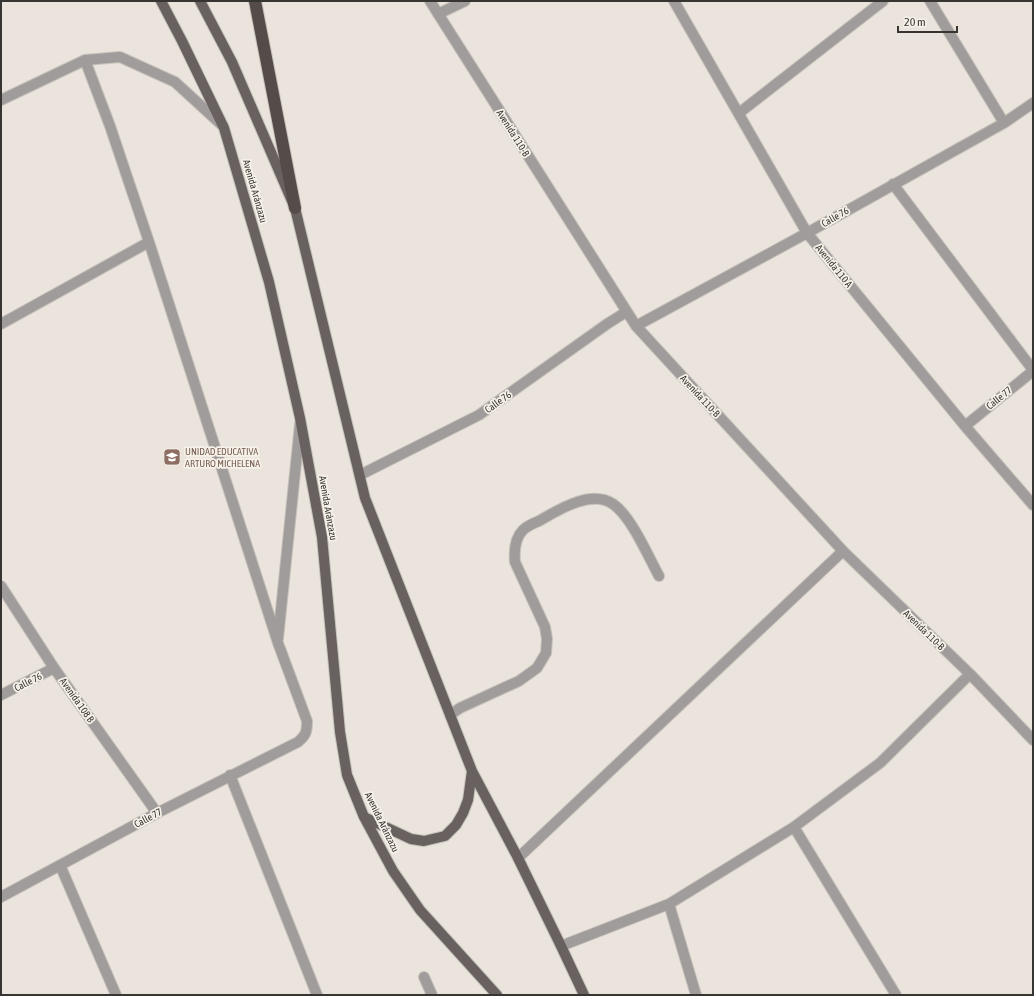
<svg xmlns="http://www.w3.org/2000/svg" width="1034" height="996" viewBox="0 0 1034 996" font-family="'Asap Condensed',sans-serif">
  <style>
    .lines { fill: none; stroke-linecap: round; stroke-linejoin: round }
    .minor-casing { stroke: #c6c1ba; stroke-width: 12 }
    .major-casing { stroke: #c6c1ba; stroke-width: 12 }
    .highway-casing { stroke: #c6c1ba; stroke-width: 14 }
    .minor { stroke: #a19c9c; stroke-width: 10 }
    .major { stroke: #69615f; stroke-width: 10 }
    .highway { stroke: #554c4a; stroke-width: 12 }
    .labels { text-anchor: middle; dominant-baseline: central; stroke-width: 3.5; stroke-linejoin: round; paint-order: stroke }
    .street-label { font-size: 10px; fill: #373532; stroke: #f7f2e9 }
    .education-label { font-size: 10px; fill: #785e54; stroke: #f7f2e9; text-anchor: start }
  </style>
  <rect width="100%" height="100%" fill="#eae4dc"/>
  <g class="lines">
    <g class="minor-casing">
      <path id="minor" d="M430 1 636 326 843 551 970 674 1033 740
        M674 1 807 233 965 426 1033 505
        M930 1 1004 123
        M438 14 465 1
        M1 100 85 60 120 57 175 82 223 126
        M739 113 883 1
        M893 184 1033 370
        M1 324 149 242
        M636 326 807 233 1004 123 1033 103
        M965 426 1033 371
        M360 475 479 415 607 324 626 312
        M1 586 54 668 157 813
        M278 639 300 424
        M1 695 54 668
        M450 715 460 708 519 681 537 668 546 653 547 639 545 627 515 562C514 551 515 538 523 530 527 526 534 523 539 521 558 510 591 489 613 504 631 516 648 556 659 576
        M230 775 317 995
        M794 827 896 995
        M518 858 843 551
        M60 865 116 995
        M1 897 157 813 298 742C306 735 307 732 307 721L278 643 149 242 110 126 85 60
        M669 904 696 995
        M561 946 669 904 794 827 880 763 970 674
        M424 977 432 995"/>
    </g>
    <g class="major-casing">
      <path id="major" d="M161 1 182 41 224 128 269 282 300 418 322 537 340 732 347 775 364 817 393 871 420 910 497 995
        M200 1 232 62 295 208 365 498 472 771 518 858 561 946 584 995
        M364 817 411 839 424 841 445 836 456 825 463 813 468 800 472 771"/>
    </g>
    <g class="highway-casing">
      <path id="highway" d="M255 1 295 208"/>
    </g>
    <use href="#minor" class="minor"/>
    <use href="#major" class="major"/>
    <use href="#highway" class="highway"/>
  </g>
  <defs>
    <g id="school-square" transform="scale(0.9)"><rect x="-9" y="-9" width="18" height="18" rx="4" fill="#8d6e63" stroke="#f7f2e9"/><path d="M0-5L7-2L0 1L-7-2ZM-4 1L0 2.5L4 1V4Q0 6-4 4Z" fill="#fff"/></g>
  </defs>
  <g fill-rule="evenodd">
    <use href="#school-square" x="172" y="457"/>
  </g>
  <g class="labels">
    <g class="street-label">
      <text transform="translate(513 133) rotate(58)">Avenida 110-B</text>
      <text transform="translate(255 191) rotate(74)">Avenida Aránzazu</text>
      <text transform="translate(835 217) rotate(-30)">Calle 76</text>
      <text transform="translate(834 266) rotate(51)">Avenida 110 A</text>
      <text transform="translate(700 396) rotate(47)">Avenida 110-B</text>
      <text transform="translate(999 398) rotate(-39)">Calle 77</text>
      <text transform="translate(498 402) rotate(-36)">Calle 76</text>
      <text transform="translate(328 508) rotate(80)">Avenida Aránzazu</text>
      <text transform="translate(924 630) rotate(44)">Avenida 110-B</text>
      <text transform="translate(28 682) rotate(-27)">Calle 76</text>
      <text transform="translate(77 700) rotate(55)">Avenida 108 B</text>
      <text transform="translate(148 818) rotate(-28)">Calle 77</text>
      <text transform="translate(382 822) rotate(64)">Avenida Aránzazu</text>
    </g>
    <g class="education-label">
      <text x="185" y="451">UNIDAD EDUCATIVA<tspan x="185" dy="12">ARTURO MICHELENA</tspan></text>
    </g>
  </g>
  <rect width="1034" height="996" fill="none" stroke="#373532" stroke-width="4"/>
  <path d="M898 26v6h59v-6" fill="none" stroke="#373532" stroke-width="2"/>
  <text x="904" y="26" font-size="12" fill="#373532" stroke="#f7f2e9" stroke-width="3" paint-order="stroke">20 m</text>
</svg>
